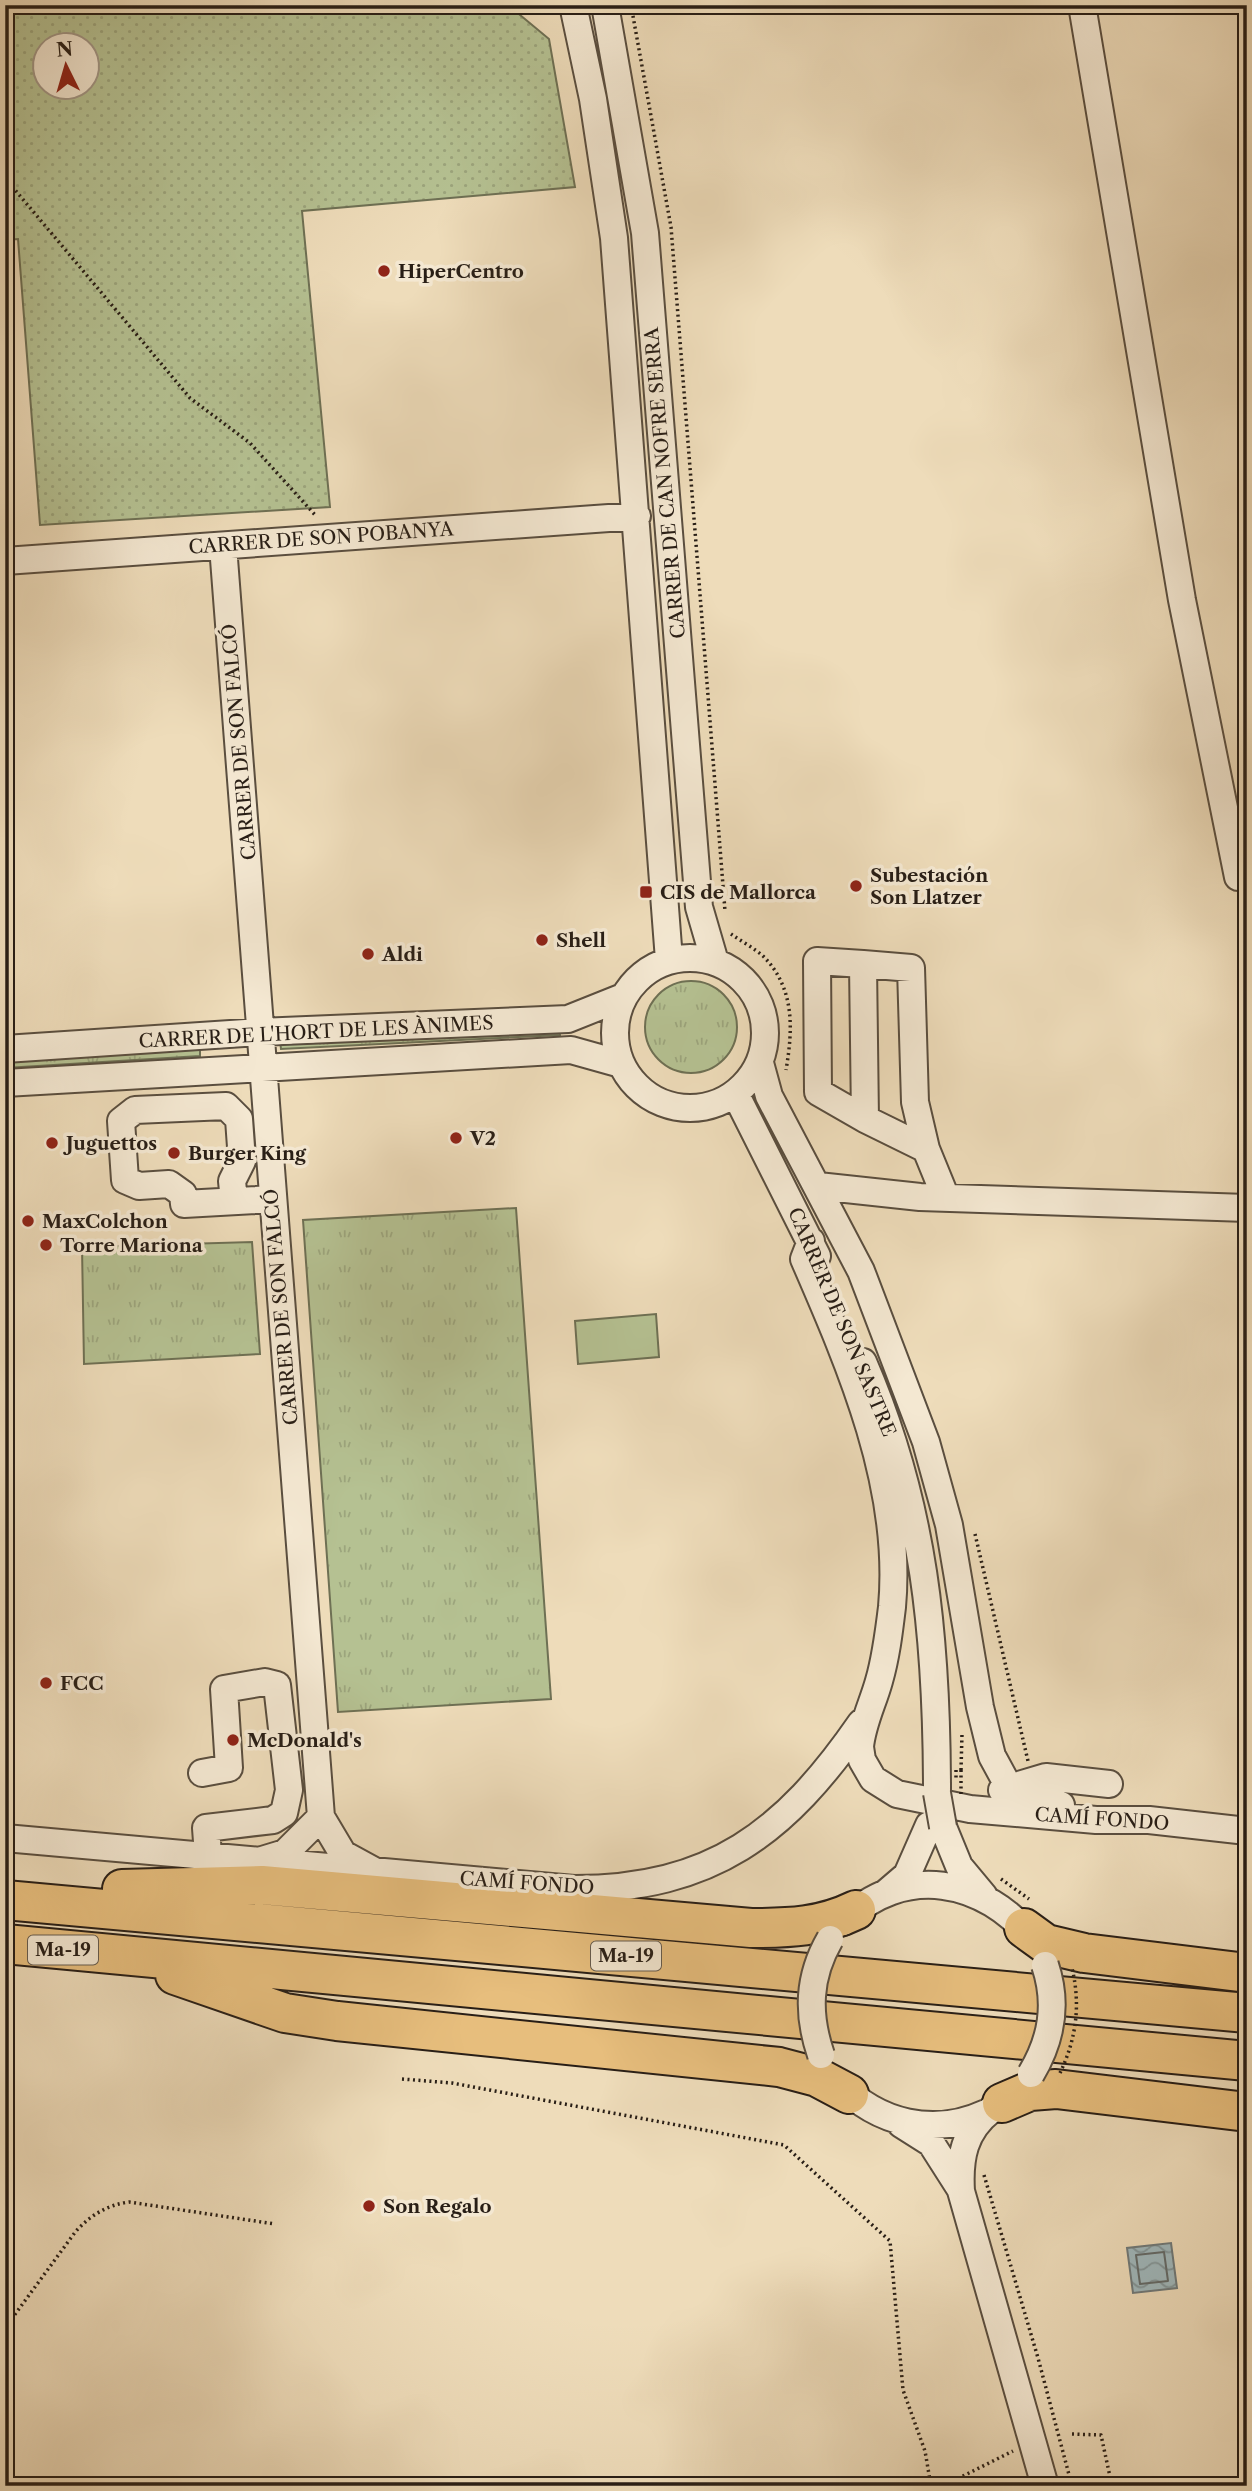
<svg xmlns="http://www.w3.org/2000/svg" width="1252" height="2491" viewBox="0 0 1252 2491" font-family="'Libre Caslon Text',serif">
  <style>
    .grass { fill: url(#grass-tufts); stroke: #6e7054; stroke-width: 2 }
    .park { fill: url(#park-dots); stroke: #6e7054; stroke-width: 2; fill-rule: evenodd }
    .garden { fill: #b5c192; stroke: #6e7054; stroke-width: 2 }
    .water { fill: url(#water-waves); stroke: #707a7a; stroke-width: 2 }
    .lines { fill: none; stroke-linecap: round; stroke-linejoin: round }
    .shore { stroke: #646b69; stroke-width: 2 }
    .minor-casing { stroke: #5a4e3f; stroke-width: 30 }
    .highway-casing { stroke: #281e16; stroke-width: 42 }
    .path { stroke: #281e16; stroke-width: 3.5; stroke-dasharray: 2 3.5; stroke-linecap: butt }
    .minor { stroke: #f4e8d2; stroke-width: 26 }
    .highway { stroke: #e7be7d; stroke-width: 38 }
    .minor-bridge-casing { stroke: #5a4e3f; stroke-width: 30; stroke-linecap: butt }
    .path-bridge { stroke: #281e16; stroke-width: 3.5; stroke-dasharray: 2 3.5; stroke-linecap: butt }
    .minor-bridge { stroke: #f4e8d2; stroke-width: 26 }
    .poi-dot { fill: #8f2418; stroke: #f4e8d2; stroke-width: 2.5 }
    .labels { text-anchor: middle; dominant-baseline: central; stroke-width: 7; stroke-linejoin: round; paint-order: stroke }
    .shield { fill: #f4e8d2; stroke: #655b4e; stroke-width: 2 }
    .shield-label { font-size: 18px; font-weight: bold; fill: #281e16 }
    .poi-label { font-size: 19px; font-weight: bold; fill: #281e16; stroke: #f4e8d2; text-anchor: start }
    .street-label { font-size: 19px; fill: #281e16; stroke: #f4e8d2 }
  </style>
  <defs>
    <pattern id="grass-tufts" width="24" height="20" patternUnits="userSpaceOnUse" patternTransform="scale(1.75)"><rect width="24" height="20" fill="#b5c192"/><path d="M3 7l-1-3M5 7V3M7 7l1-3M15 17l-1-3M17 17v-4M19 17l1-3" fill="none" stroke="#9ca57d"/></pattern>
    <pattern id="park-dots" width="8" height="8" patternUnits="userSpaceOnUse" patternTransform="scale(1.75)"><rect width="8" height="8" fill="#b5c192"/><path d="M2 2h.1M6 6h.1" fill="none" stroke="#9ca57d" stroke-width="1.8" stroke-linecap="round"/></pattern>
    <pattern id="water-waves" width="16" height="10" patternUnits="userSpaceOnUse" patternTransform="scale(1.75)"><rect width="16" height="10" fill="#a0b8bc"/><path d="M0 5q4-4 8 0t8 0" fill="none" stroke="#829598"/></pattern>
  </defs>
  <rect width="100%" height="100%" fill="#eedcba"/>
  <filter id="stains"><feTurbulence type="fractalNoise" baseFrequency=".00286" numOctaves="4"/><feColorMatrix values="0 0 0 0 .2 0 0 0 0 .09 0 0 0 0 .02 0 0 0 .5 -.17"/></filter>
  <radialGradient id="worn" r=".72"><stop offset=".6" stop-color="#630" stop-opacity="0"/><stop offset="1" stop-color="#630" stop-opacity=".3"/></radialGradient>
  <path class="grass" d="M645 1027a46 46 0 1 1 92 0a46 46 0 1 1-92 0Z
    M559 1027 560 1035 281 1049 280 1041Z
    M200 1048V1056L5 1068V1058Z
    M516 1208 551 1699 338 1712 303 1220Z
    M252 1242 260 1354 84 1364 82 1247Z"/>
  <path class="park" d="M5 5H508L549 39 575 187 302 211 330 507 40 525 18 239 5 240ZM46 46H88V88H46Z"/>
  <path class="garden" d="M656 1314 659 1357 578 1364 575 1321Z"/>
  <path class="water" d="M1171 2243 1177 2288 1133 2293 1127 2248Z"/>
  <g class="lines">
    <path class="shore" d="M1164 2252 1168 2281 1140 2284 1136 2255Z"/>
    <g class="minor-casing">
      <path id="minor" d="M573 5 593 99 614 238 669 960
        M605 5 645 233 699 907 715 962
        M1082 5 1182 600 1238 877
        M223 546 321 1817 343 1854 376 1872
        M5 561 637 516
        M615 1033a75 75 0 1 1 150 0a75 75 0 1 1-150 0Z
        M863 964 817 961 818 1092 865 1119
        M5 1049 259 1032 568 1019 623 997
        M760 1063 769 1096 861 1271 926 1442 949 1525 980 1707 992 1756 1005 1780 1016 1790 1061 1805
        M5 1083 571 1050 621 1064
        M736 1095 817 1256
        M926 1149 865 1119 863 964 911 968 915 1102 926 1149 946 1198
        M818 1186 920 1197 1247 1208
        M234 1201 232 1181 242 1161 239 1119 226 1106 135 1110 121 1121 125 1180 139 1186 169 1184 183 1194 184 1204 272 1199
        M811 1241 804 1259C851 1367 903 1487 892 1607 889 1632 886 1657 879 1681 873 1703 862 1724 860 1747L862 1760 873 1779 897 1794 970 1809 1096 1820H1149L1247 1831
        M863 1362C925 1505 937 1639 937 1793
        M202 1773 229 1768 224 1689 265 1682 277 1685 289 1790 284 1813 273 1820 206 1828 208 1855
        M1002 1790 1046 1777 1109 1784
        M943 1827 959 1866 984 1896
        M5 1838 574 1889C712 1889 785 1833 861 1723
        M262 1860 285 1853 321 1817
        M886 1893 907 1875 929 1825
        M843 1922C903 1863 985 1878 1034 1941
        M839 2083C878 2124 934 2137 986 2113
        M991 2110C964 2131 959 2158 961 2191L1045 2486
        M901 2124 931 2143 961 2190"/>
    </g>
    <g class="highway-casing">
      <path id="highway" d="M122 1889 262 1885 751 1928C790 1928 821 1927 856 1910
        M5 1900 1247 2013
        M1024 1928 1046 1944 1084 1953 1247 1973
        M5 1944 1247 2061
        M175 1975 285 2013 337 2021 779 2067 817 2077 849 2094
        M1002 2103 1030 2091 1056 2089 1247 2112"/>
    </g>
    <path class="path" d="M631 5 671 227 725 911
      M5 178 190 398 250 443 316 516
      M731 934C741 941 754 948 763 956 795 988 793 1029 786 1070
      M975 1534 1028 1761
      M961 1770 962 1734
      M1001 1879 1029 1899
      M402 2079 452 2083 784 2145 890 2241 903 2390 925 2451 931 2486
      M984 2175 1038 2358 1072 2486
      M5 2328 76 2231C91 2215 107 2205 129 2202L275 2224
      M1072 2434 1101 2435 1112 2486
      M943 2486 1013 2451"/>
    <use href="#minor" class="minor"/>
    <use href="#highway" class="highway"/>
    <g class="minor-bridge-casing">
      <path id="minor-bridge" d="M937 1793 943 1827
        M821 2055C807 2014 808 1977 830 1939
        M1031 2074C1052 2039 1058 2004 1045 1965"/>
    </g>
    <path class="path-bridge" d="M956 1770V1779
      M961 1770V1794
      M1060 2073C1076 2039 1081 2006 1072 1968"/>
    <use href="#minor-bridge" class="minor-bridge"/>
  </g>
  <g class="poi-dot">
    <circle cx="384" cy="271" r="7"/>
    <circle cx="856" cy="886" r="7"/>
    <rect x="639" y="885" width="14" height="14" rx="3.5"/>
    <circle cx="542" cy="940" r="7"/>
    <circle cx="368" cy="954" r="7"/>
    <circle cx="456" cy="1138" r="7"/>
    <circle cx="52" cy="1143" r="7"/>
    <circle cx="174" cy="1153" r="7"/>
    <circle cx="28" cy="1221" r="7"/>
    <circle cx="46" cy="1245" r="7"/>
    <circle cx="46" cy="1683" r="7"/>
    <circle cx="233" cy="1740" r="7"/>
    <circle cx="369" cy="2206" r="7"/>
  </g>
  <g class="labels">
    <g class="shield">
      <rect x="28" y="1935.5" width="70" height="29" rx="5"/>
      <rect x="591" y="1941.5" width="70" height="29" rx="5"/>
    </g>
    <g class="shield-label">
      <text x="63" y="1950">Ma-19</text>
      <text x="626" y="1956">Ma-19</text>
    </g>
    <g class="poi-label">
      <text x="398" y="271">HiperCentro</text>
      <text x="870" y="875">Subestación<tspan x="870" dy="22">Son Llatzer</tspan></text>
      <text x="660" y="892">CIS de Mallorca</text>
      <text x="556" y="940">Shell</text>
      <text x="382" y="954">Aldi</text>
      <text x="470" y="1138">V2</text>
      <text x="66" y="1143">Juguettos</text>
      <text x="188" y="1153">Burger King</text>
      <text x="42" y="1221">MaxColchon</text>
      <text x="60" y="1245">Torre Mariona</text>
      <text x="60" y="1683">FCC</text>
      <text x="247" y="1740">McDonald's</text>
      <text x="383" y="2206">Son Regalo</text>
    </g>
    <g class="street-label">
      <text transform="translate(665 483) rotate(-95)">CARRER DE CAN NOFRE SERRA</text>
      <text transform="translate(321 538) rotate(-4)">CARRER DE SON POBANYA</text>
      <text transform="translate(239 742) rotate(-95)">CARRER DE SON FALCÓ</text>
      <text transform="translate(316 1032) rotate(-3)">CARRER DE L'HORT DE LES ÀNIMES</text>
      <text transform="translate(281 1307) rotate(-95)">CARRER DE SON FALCÓ</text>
      <text transform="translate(842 1322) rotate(67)">CARRER DE SON SASTRE</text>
      <text transform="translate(1102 1819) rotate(4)">CAMÍ FONDO</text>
      <text transform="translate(527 1883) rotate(4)">CAMÍ FONDO</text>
    </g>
  </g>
  <rect width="1252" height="2491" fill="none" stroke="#eedcba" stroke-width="28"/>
  <rect x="7" y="7" width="1238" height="2477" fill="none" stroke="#281e16" stroke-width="3.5"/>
  <rect x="14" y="14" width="1224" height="2463" fill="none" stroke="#281e16" stroke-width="2"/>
  <g transform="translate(66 66) rotate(355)"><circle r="33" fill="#f4e8d2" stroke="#a29787" stroke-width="2"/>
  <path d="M0-5L12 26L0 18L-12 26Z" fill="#8f2418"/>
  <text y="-10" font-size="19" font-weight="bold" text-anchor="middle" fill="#281e16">N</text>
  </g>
  <rect width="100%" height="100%" filter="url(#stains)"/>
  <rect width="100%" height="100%" fill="url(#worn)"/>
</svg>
